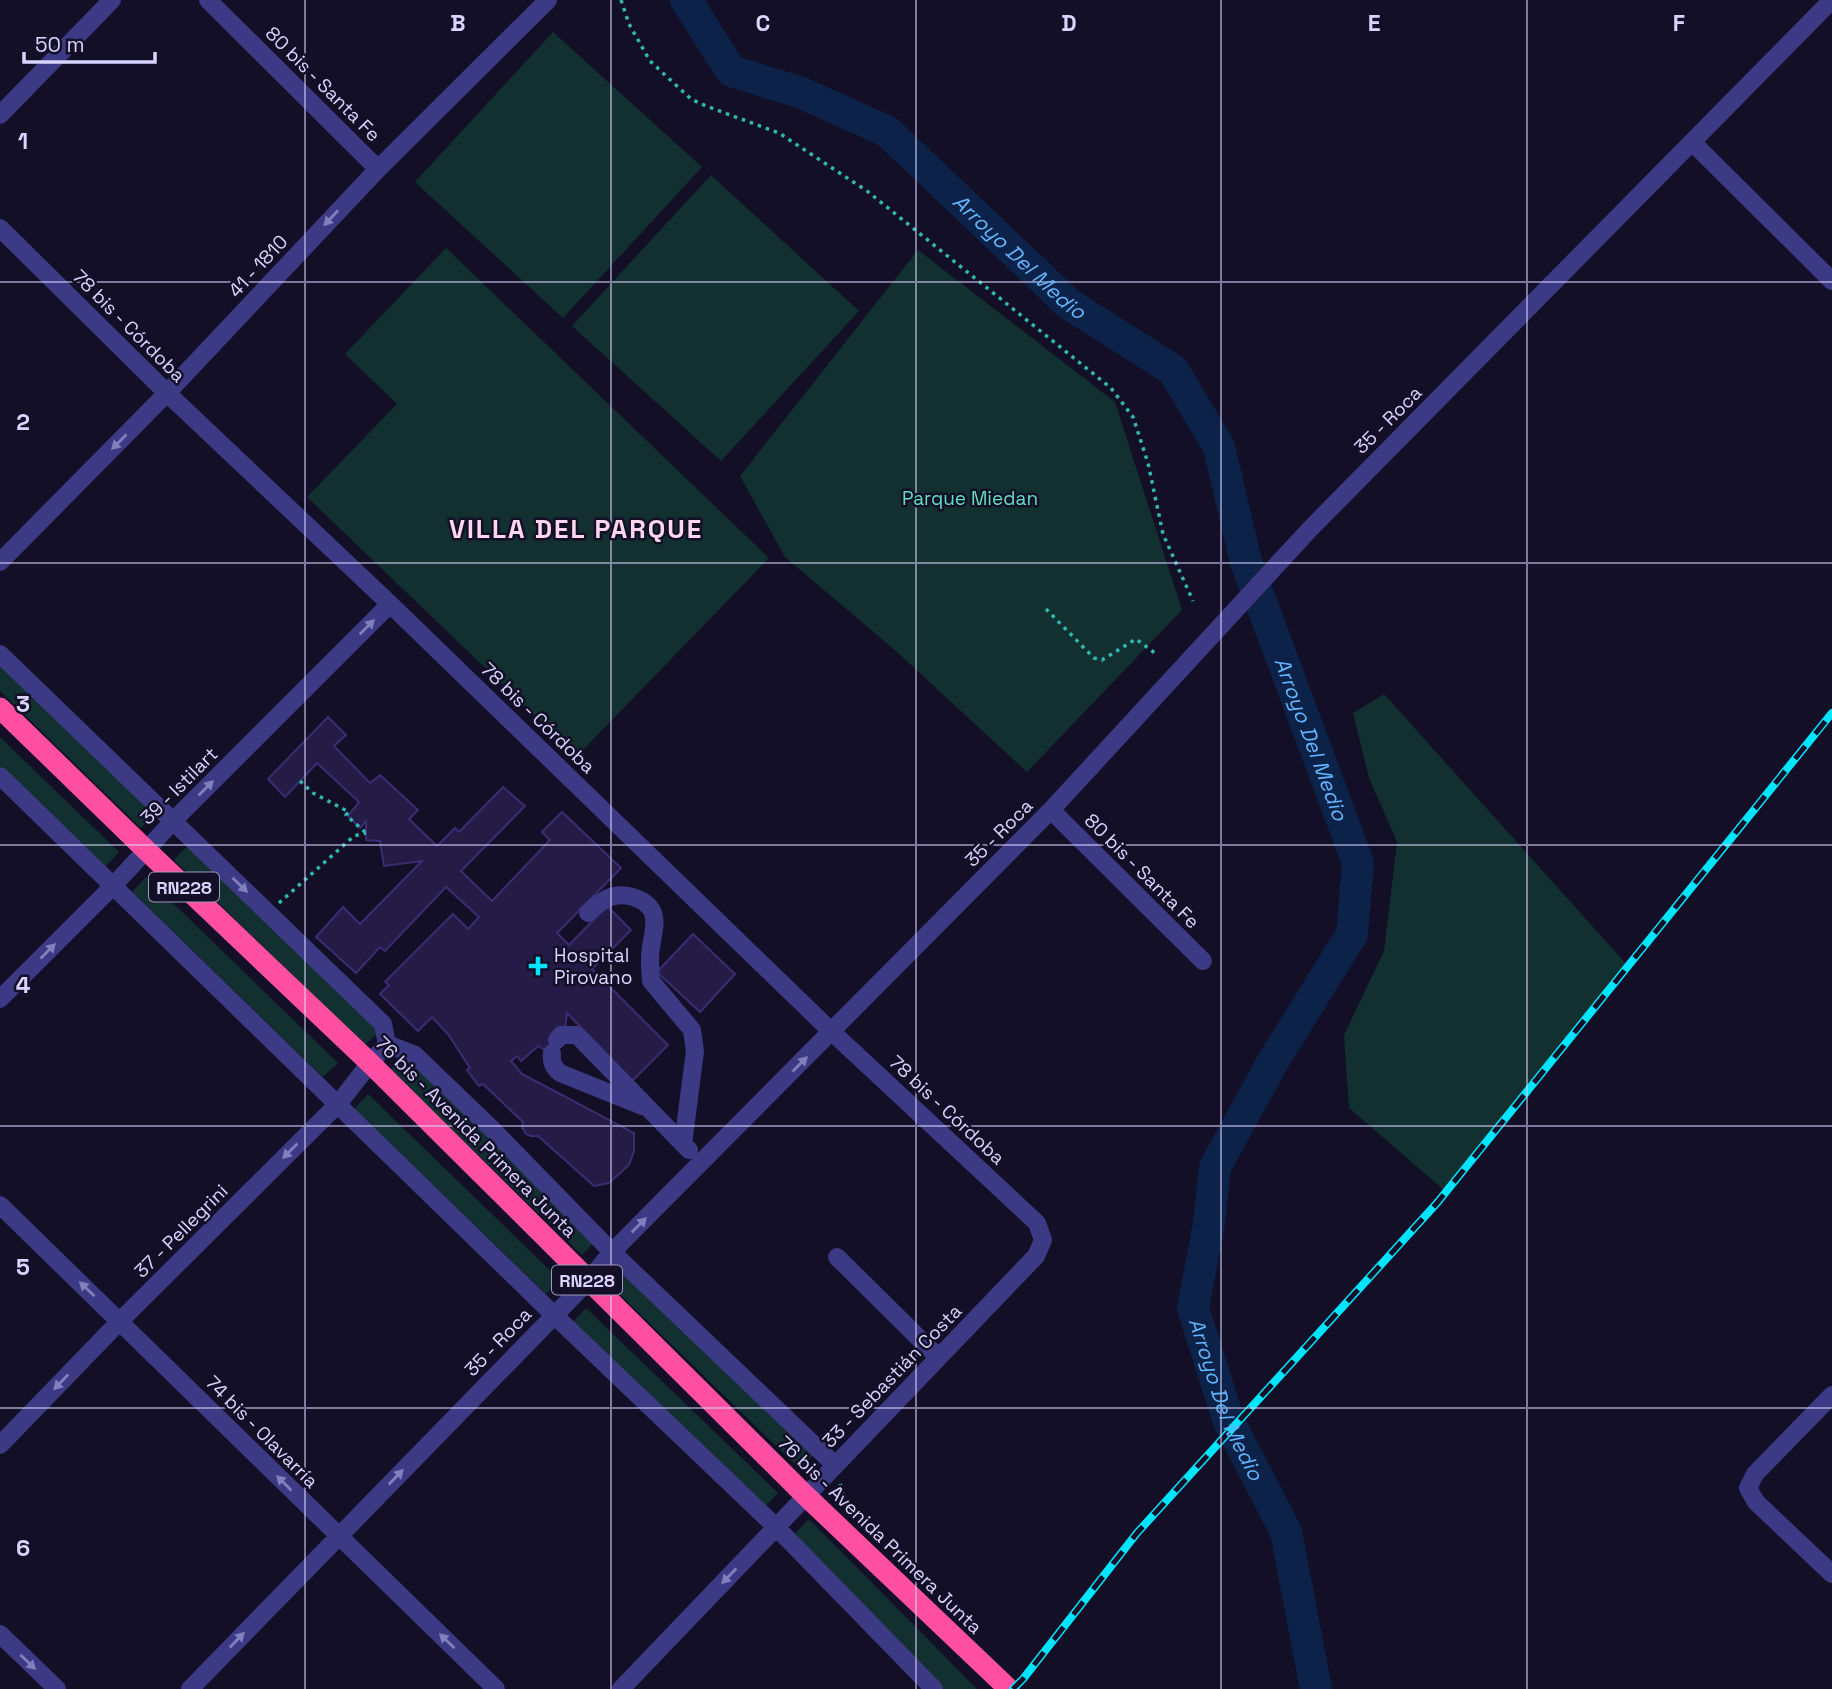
<svg xmlns="http://www.w3.org/2000/svg" width="1832" height="1689" viewBox="0 0 1832 1689" font-family="'Space Grotesk',sans-serif">
  <style>
    .green { fill: #12302f }
    .lines { fill: none; stroke-linecap: round; stroke-linejoin: round }
    .river { stroke: #0c2248; stroke-width: 32 }
    .building { fill: #241b47; stroke: #3b2d73; stroke-width: 2 }
    .path { stroke: #2fb8b0; stroke-width: 3.5; stroke-dasharray: 3.5 5; stroke-linecap: butt }
    .minor { stroke: #3d3a85; stroke-width: 18 }
    .highway { stroke: #ff4fa3; stroke-width: 21 }
    .rail-casing { stroke: #00e5ff; stroke-width: 8 }
    .rail { stroke: #130f26; stroke-width: 5; stroke-dasharray: 16; stroke-linecap: butt }
    .oneway { fill: #837fbc }
    .grid { fill: none; stroke: #d9d4ff; stroke-width: 2; stroke-opacity: 0.55 }
    .poi-dot { fill: #00e5ff; stroke: #130f26; stroke-width: 2.5 }
    .labels { text-anchor: middle; dominant-baseline: central; stroke-width: 5; stroke-linejoin: round; paint-order: stroke }
    .shield { fill: #130f26; stroke: #9e99be; stroke-width: 2 }
    .shield-label { font-size: 18px; font-weight: bold; fill: #d9d4ff }
    .street-label { font-size: 19px; fill: #d9d4ff; stroke: #130f26 }
    .park-label { font-size: 19px; fill: #5fe0c0; stroke: #130f26 }
    .poi-label { font-size: 19px; fill: #d9d4ff; stroke: #130f26; text-anchor: start }
    .water-label { font-size: 21px; font-style: italic; fill: #62b6ff; stroke: #130f26 }
    .district-label { font-size: 26px; font-weight: bold; letter-spacing: 2px; fill: #ffd6f0; stroke: #130f26 }
    .grid-label { font-size: 23px; text-anchor: middle; font-weight: bold; fill: #d9d4ff; stroke: #130f26; stroke-width: 5; stroke-linejoin: round; paint-order: stroke }
  </style>
  <rect width="100%" height="100%" fill="#130f26"/>
  <path class="green" d="M553 32 702 167 563 318 415 182Z
    M711 175 859 311 721 461 572 326Z
    M446 248 769 558 577 756 307 497 397 404 345 354Z
    M918 250 1115 402 1182 610 1027 772 897 652 785 557 740 476Z
    M0 663 155 813 141 828 0 691Z
    M1384 694 1628 966 1444 1190 1349 1108 1344 1035 1384 951 1397 842 1369 778 1353 713Z
    M0 737 119 852 105 867 0 766Z
    M188 845 380 1031 365 1045 174 860Z
    M146 877 338 1063 323 1077 132 892Z
    M405 1055 596 1240 582 1255 390 1070Z
    M368 1094 560 1280 546 1294 354 1109Z
    M622 1269 814 1454 800 1469 608 1283Z
    M586 1308 778 1493 764 1508 572 1323Z
    M809 1519 977 1689H944L791 1538Z"/>
  <g class="lines">
    <path class="river" id="s1" d="M686 0 731 71 802 93 888 132 1069 304 1173 370 1219 447 1246 562 1358 863 1352 934 1272 1063 1215 1167 1209 1224 1193 1308 1229 1422 1286 1532 1316 1689"/>
  </g>
  <path class="building" d="M328 717 346 735 334 746 370 783 380 775 418 810 409 819 437 846 455 828 459 832 503 787 525 806 461 871 492 901 550 840 542 832 562 812 621 868 557 933 569 945 607 906 631 930 592 969 668 1045 632 1081 567 1013 565 1029 552 1054 538 1046 521 1061 517 1056 511 1061 522 1074 634 1133V1151L629 1165 609 1183 594 1186 538 1136H531L526 1134 522 1127 523 1122 483 1084 479 1086 467 1070 470 1068 448 1034 432 1017 418 1031 380 994 389 985 385 982 453 914 468 929 479 917 446 887 385 951 380 947 356 973 316 937 343 907 360 924 422 861 384 866 380 841 366 840V821L360 828 348 816 359 802 317 763 285 797 268 779Z
    M693 934 735 974 700 1012 657 972Z"/>
  <g class="lines">
    <path class="path" d="M621 0 629 24 650 61 691 99 706 106 779 133 867 191 1111 388 1133 417 1148 463 1163 534 1193 601
      M1046 609 1094 658 1102 660 1136 639 1156 654
      M300 781 313 793 349 812 346 815 366 833
      M279 903 354 836 366 833
      M840 1484 846 1507"/>
    <path class="minor" d="M208 0 378 169
      M0 115 112 0
      M1692 142 1832 281
      M0 228 167 393 390 604 832 1032 1037 1223 1043 1240 1036 1256 621 1689
      M0 562 167 393 378 169 548 0
      M0 654 383 1024 387 1044
      M0 776 554 1315 776 1527 934 1689
      M1051 810 1203 961
      M588 913C602 900 613 891 633 897 661 906 655 924 651 947 649 959 650 970 651 981L692 1030 695 1051 683 1144
      M0 999 113 886 174 820 390 604
      M557 1040 561 1035H577L689 1150
      M387 1044 415 1055 493 1130 612 1252 835 1465
      M552 1053C551 1062 553 1067 560 1073L642 1106
      M0 1205 496 1689
      M837 1257 938 1357
      M1832 1395 1755 1474 1748 1488 1756 1502 1832 1574
      M0 1445 120 1321 339 1103 370 1063 387 1044
      M0 1634 57 1689
      M190 1689 588 1281 612 1252 1051 810 1310 529 1832 0"/>
    <path class="highway" d="M0 708 146 850 370 1063 806 1496 1009 1689"/>
    <g class="rail-casing">
      <path id="rail" d="M1013 1689 1023 1679 1137 1533 1437 1203 1832 713"/>
    </g>
    <use href="#rail" class="rail"/>
  </g>
  <defs><path id="oneway-solid" d="M-6-.8H1V-3.2L6.5 0L1 3.2V.8H-6Z" transform="scale(1.75)"/></defs>
  <g class="oneway">
    <use href="#oneway-solid" transform="translate(331 218) rotate(133)"/>
    <use href="#oneway-solid" transform="translate(119 442) rotate(135)"/>
    <use href="#oneway-solid" transform="translate(367 627) rotate(-45)"/>
    <use href="#oneway-solid" transform="translate(206 788) rotate(-45)"/>
    <use href="#oneway-solid" transform="translate(240 885) rotate(44)"/>
    <use href="#oneway-solid" transform="translate(48 951) rotate(-45)"/>
    <use href="#oneway-solid" transform="translate(800 1064) rotate(-45)"/>
    <use href="#oneway-solid" transform="translate(290 1151) rotate(135)"/>
    <use href="#oneway-solid" transform="translate(639 1225) rotate(-45)"/>
    <use href="#oneway-solid" transform="translate(87 1289) rotate(-136)"/>
    <use href="#oneway-solid" transform="translate(61 1382) rotate(134)"/>
    <use href="#oneway-solid" transform="translate(396 1477) rotate(-46)"/>
    <use href="#oneway-solid" transform="translate(284 1483) rotate(-135)"/>
    <use href="#oneway-solid" transform="translate(729 1576) rotate(134)"/>
    <use href="#oneway-solid" transform="translate(237 1640) rotate(-46)"/>
    <use href="#oneway-solid" transform="translate(447 1641) rotate(-136)"/>
    <use href="#oneway-solid" transform="translate(28 1662) rotate(44)"/>
  </g>
  <path class="grid" d="M305 0V1689M611 0V1689M916 0V1689M1221 0V1689M1527 0V1689M0 282H1832M0 563H1832M0 845H1832M0 1126H1832M0 1408H1832"/>
  <path class="poi-dot" d="M534.5 955.5h7v7h7v7h-7v7h-7v-7h-7v-7h7z"/>
  <g class="labels">
    <g class="shield">
      <rect x="149" y="872.5" width="70" height="29" rx="5"/>
      <rect x="552" y="1265.5" width="70" height="29" rx="5"/>
    </g>
    <g class="shield-label">
      <text x="184" y="887">RN228</text>
      <text x="587" y="1280">RN228</text>
    </g>
    <g class="street-label">
      <text transform="translate(323 84) rotate(45)">80 bis - Santa Fe</text>
      <text transform="translate(258 266) rotate(-47)">41 - 1810</text>
      <text transform="translate(129 326) rotate(45)">78 bis - Córdoba</text>
      <text transform="translate(1388 420) rotate(-45)">35 - Roca</text>
      <text transform="translate(538 718) rotate(44)">78 bis - Córdoba</text>
      <text transform="translate(179 786) rotate(-45)">39 - Istilart</text>
      <text transform="translate(999 833) rotate(-45)">35 - Roca</text>
      <text transform="translate(1142 871) rotate(45)">80 bis - Santa Fe</text>
      <text transform="translate(947 1110) rotate(43)">78 bis - Córdoba</text>
      <text transform="translate(476 1137) rotate(45)">76 bis - Avenida Primera Junta</text>
      <text transform="translate(181 1231) rotate(-45)">37 - Pellegrini</text>
      <text transform="translate(498 1342) rotate(-46)">35 - Roca</text>
      <text transform="translate(892 1376) rotate(-46)">33 - Sebastián Costa</text>
      <text transform="translate(262 1432) rotate(45)">74 bis - Olavarría</text>
      <text transform="translate(880 1535) rotate(44)">76 bis - Avenida Primera Junta</text>
    </g>
    <g class="park-label">
      <text x="970" y="498">Parque Miedan</text>
    </g>
    <g class="poi-label">
      <text x="554" y="955">Hospital<tspan x="554" dy="22">Pirovano</tspan></text>
    </g>
    <g class="water-label">
      <text stroke="none"><textPath href="#s1" startOffset="434">Arroyo Del Medio</textPath></text>
      <text stroke="none"><textPath href="#s1" startOffset="1022">Arroyo Del Medio</textPath></text>
      <text stroke="none"><textPath href="#s1" startOffset="1736">Arroyo Del Medio</textPath></text>
    </g>
    <g class="district-label">
      <text x="576" y="529">VILLA DEL PARQUE</text>
    </g>
  </g>
  <g class="grid-label">
    <text x="458" y="31">B</text>
    <text x="763" y="31">C</text>
    <text x="1069" y="31">D</text>
    <text x="1374" y="31">E</text>
    <text x="1679" y="31">F</text>
    <text x="23" y="149">1</text>
    <text x="23" y="430">2</text>
    <text x="23" y="712">3</text>
    <text x="23" y="993">4</text>
    <text x="23" y="1275">5</text>
    <text x="23" y="1556">6</text>
  </g>
  <path d="M24 52v10h131v-10" fill="none" stroke="#d9d4ff" stroke-width="3.5"/>
  <text x="35" y="52" font-size="21" fill="#d9d4ff" stroke="#130f26" stroke-width="5" paint-order="stroke">50 m</text>
</svg>
